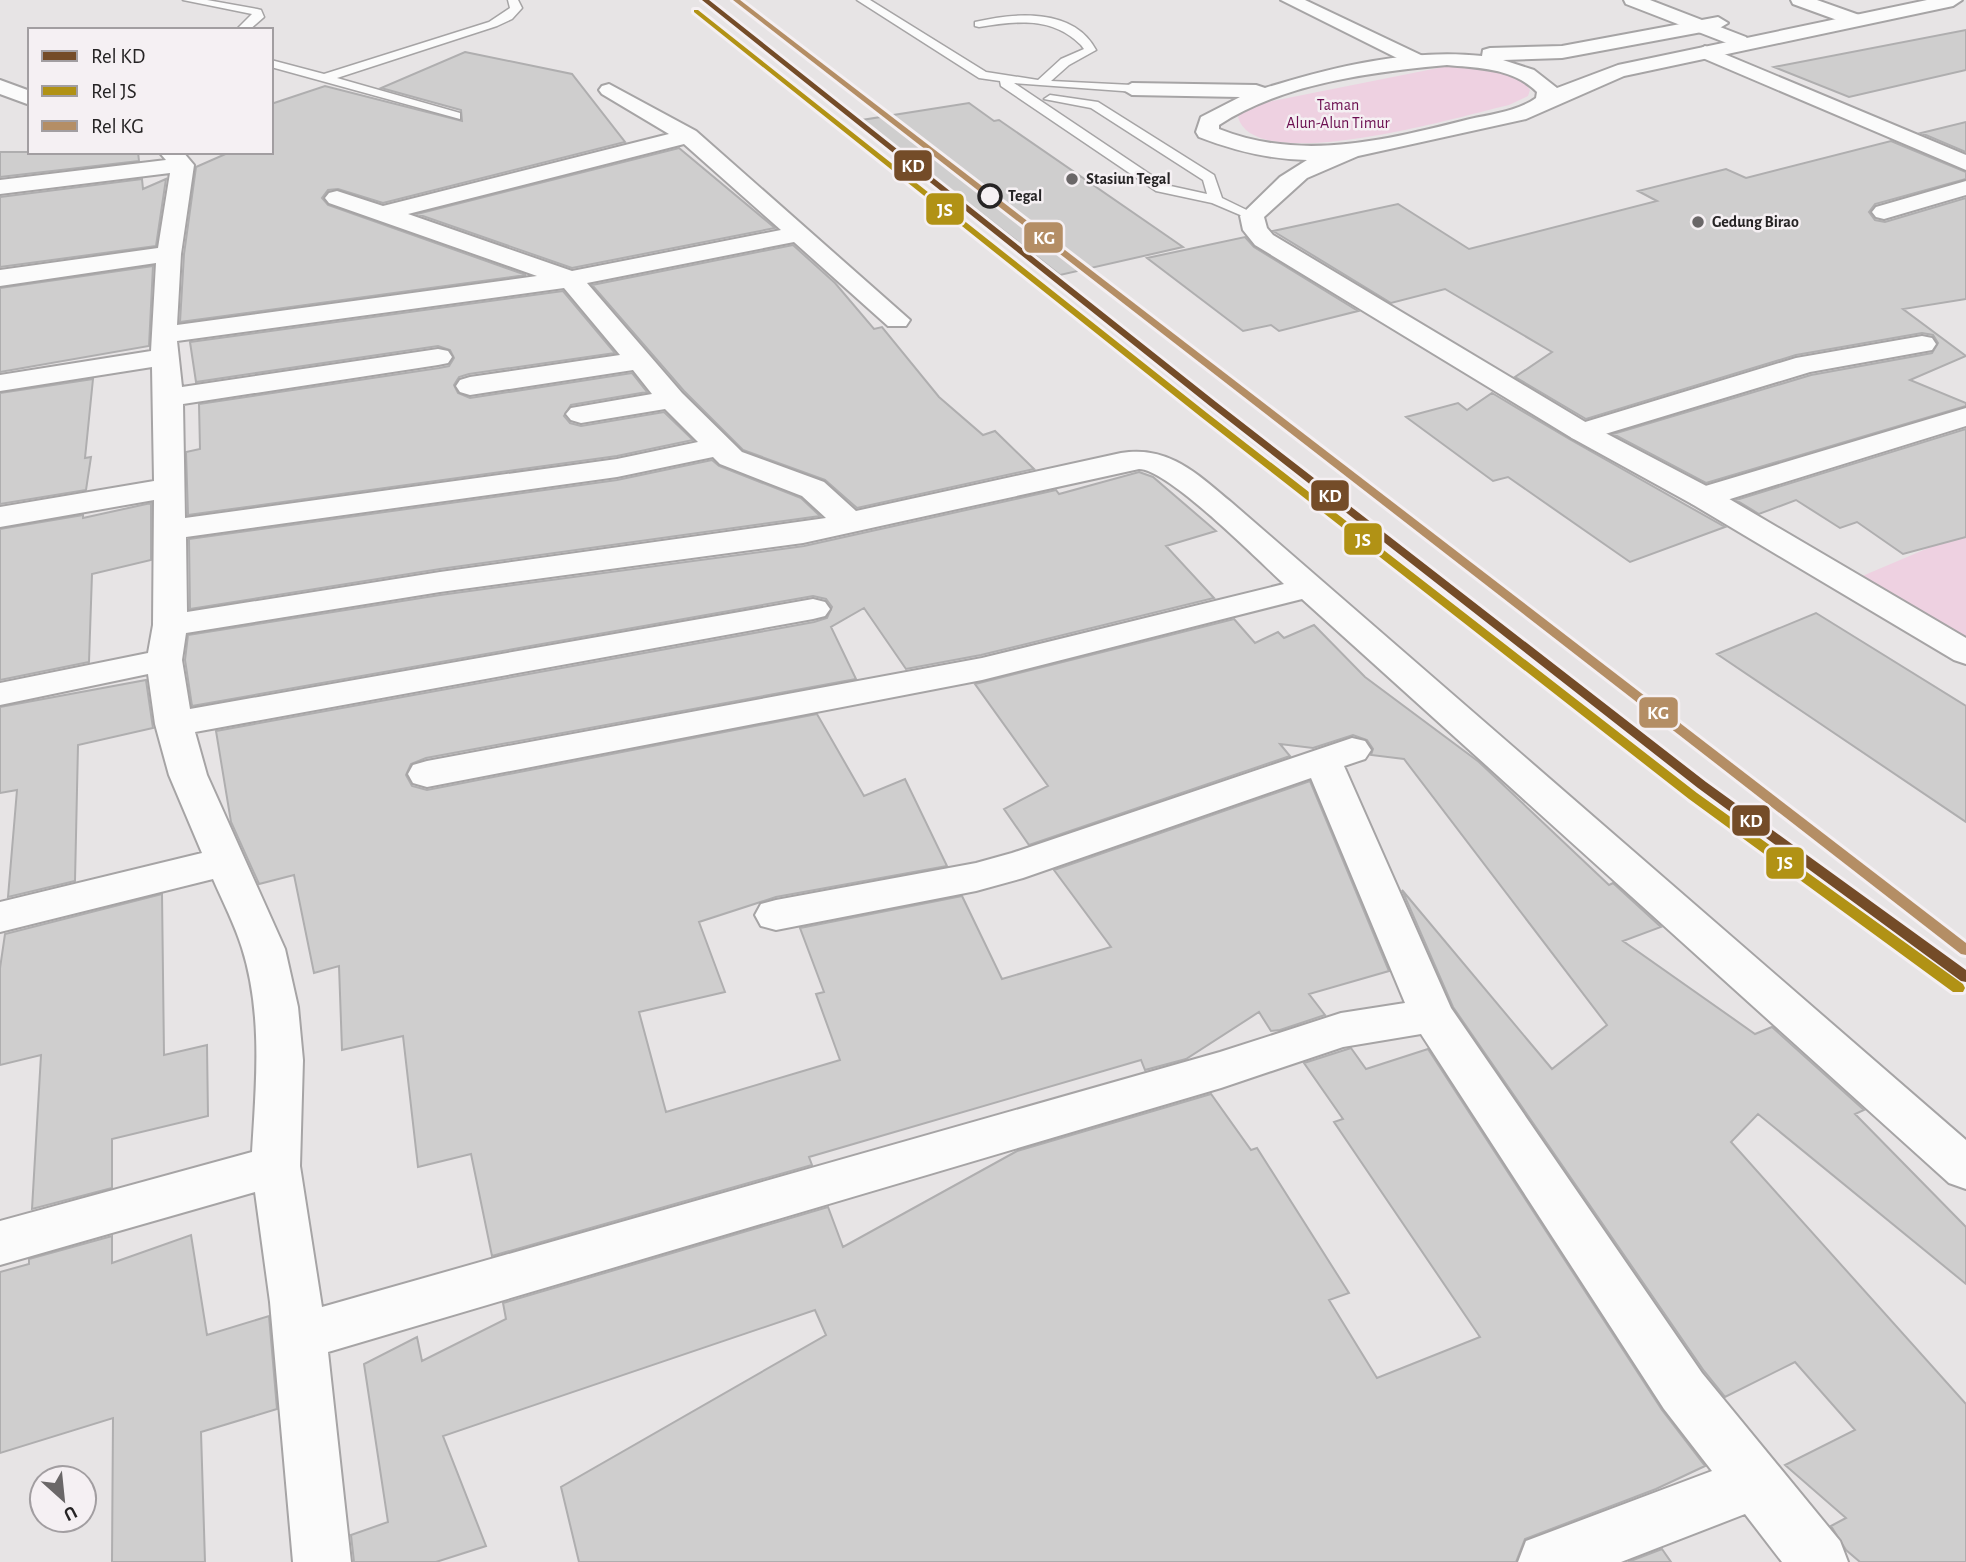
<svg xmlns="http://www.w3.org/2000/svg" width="1966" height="1562" viewBox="0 0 1966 1562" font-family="'Alegreya Sans',sans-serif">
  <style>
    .green { fill: #eed1e1 }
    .building { fill: #cfcece; stroke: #afaeaf; stroke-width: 2 }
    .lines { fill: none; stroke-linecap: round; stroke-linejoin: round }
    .service-casing { stroke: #a6a4a5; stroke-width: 3 }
    .minor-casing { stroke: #a6a4a5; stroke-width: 4 }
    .tertiary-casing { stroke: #a6a4a5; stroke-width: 4 }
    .service { fill: #fbfbfb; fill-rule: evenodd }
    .minor { fill: #fbfbfb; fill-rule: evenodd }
    .tertiary { fill: #fbfbfb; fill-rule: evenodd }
    .rail-1-casing { stroke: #f5f0f3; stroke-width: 6 }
    .rail-2-casing { stroke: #f5f0f3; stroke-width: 6 }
    .rail-3-casing { stroke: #f5f0f3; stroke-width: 6 }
    .rail-1 { fill: #744c28; fill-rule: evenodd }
    .rail-2 { fill: #b19215; fill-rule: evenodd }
    .rail-3 { fill: #b48e65; fill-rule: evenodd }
    .poi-dot { fill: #6a6768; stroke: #f5f0f3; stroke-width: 2.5 }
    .stop-dot { fill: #f5f0f3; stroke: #262425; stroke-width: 3.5 }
    .labels { text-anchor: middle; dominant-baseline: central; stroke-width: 5; stroke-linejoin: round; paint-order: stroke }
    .far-park-label { font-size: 16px; fill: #6b0e50; stroke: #f5f0f3 }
    .far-poi-label { font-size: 16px; font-weight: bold; fill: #262425; stroke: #f5f0f3; text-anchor: start }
    .far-stop-label { font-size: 16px; font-weight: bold; fill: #262425; stroke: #f5f0f3; text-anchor: start }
    .line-badge { stroke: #f5f0f3; stroke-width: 2.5 }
    .badge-label { font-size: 19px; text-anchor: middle; font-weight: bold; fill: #fff }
  </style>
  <rect width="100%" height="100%" fill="#e7e4e5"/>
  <path class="green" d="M1448 66C1473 66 1514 66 1530 90L1528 96 1509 105C1465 115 1254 178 1238 117L1242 110 1253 105Z
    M1966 532V639L1860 577Z"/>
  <path class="building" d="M1966 30V70L1849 97 1774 67Z
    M465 52 572 74 625 142 383 203 338 189 328 190 322 198 328 205 526 275 180 322 184 254 196 167 230 152H271V104L325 86 462 121 461 110 381 88Z
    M969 103 994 121 999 120 1183 247 1060 275 862 120Z
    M1966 122V152L1921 133Z
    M1891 141 1966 172V179L1875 204 1869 212 1875 220 1885 222 1966 198V299L1903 309 1966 356 1910 380 1966 403V406L1706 483 1613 434 1811 375 1932 353 1938 343 1933 335 1922 333 1796 355 1586 419 1515 377 1552 352 1445 289 1391 303 1273 231 1398 204 1469 249 1657 201 1638 191 1726 169 1746 178Z
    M679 148 775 228 572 268 417 214Z
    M0 152H138L139 161 0 177Z
    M142 179 143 189 166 179 156 246 0 267V197Z
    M1245 237 1254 247 1358 311 1279 331 1271 325 1243 331 1147 258Z
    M793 245 835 283 874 329 882 327 939 397 983 435 995 431 1034 469 857 508 825 480 743 450 684 391 592 285Z
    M153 266 149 346 0 372V288Z
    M563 291 615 353 469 374 459 377 454 385 458 393 470 398 632 373 647 392 571 405 564 416 570 423 581 426 664 412 693 440 617 456 188 515 186 452 200 449 199 404 439 368 449 366 454 358 450 350 438 346 196 382 190 342Z
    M93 379 85 458 91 457 86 490 0 504V393Z
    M1492 393 1571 440 1725 527 1630 562 1508 477 1493 481 1406 417 1458 403 1467 410Z
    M1966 429V537L1903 554 1857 522 1840 528 1796 500 1759 514 1736 500Z
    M712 460 719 466 801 498 820 516 440 569 190 609 189 539 617 480Z
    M1139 472 1153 477 1216 531 1166 546 1214 598 981 655 906 669 864 608 831 627 856 679 426 758 411 764 406 775 412 786 427 790 817 714 864 796 905 779 947 866 776 897 699 922 725 992 639 1012 666 1112 840 1060 816 994 824 992 800 928 962 896 1002 979 1111 947 1054 870 1310 781 1389 971 1309 994 1325 1015 1280 1030 1271 1031 1259 1012 1186 1059 1145 1070 1141 1060 809 1157 812 1165 492 1256 471 1154 418 1167 403 1036 342 1050 339 966 314 973 294 875 259 884 231 822 216 731 814 622 827 618 832 607 826 599 813 596 192 706 185 660 188 635 440 595 804 546 1056 490 1059 494Z
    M151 503V560L92 574 89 662 0 680V529L83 515V518Z
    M1816 613 1966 706V822L1717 654Z
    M1234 619 1255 643 1278 632 1284 638 1314 625 1365 677 1479 762 1609 885 1613 883 1661 927 1623 941 1755 1034 1772 1027 1864 1110 1855 1114 1966 1227V1284L1758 1114 1731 1142 1966 1404V1562H1860L1846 1550 1831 1526 1846 1518 1785 1465 1855 1430 1795 1362 1725 1397 1704 1371 1453 1007 1402 890 1552 1069 1607 1025 1404 759 1371 755 1373 749 1367 740 1353 735 1313 748 1280 744 1290 756 1029 845 1004 809 1048 786 975 684Z
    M146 680 153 728 78 745 75 881 8 897 17 790 0 793V707Z
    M162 894 164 1055 207 1045 208 1116 112 1139V1188L32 1209 41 1055 0 1065V968L5 934Z
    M1351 1048 1366 1069 1428 1049 1662 1410 1705 1466 1656 1489 1525 1539 1516 1562H579L561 1487 826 1335 815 1310 443 1436 486 1546 436 1562H354L351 1535 388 1522 364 1364 417 1337 422 1361 506 1319 503 1303 828 1207 843 1247 1017 1151 1211 1094 1251 1150 1257 1148 1349 1293 1329 1300 1377 1378 1480 1337 1334 1122 1343 1119 1304 1063Z
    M191 1235 207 1335 269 1316 277 1409 201 1432 205 1562H112L113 1418 0 1453V1272L29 1264V1259L112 1236V1263Z
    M1662 1549 1671 1562H1628Z"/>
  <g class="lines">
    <g class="service-casing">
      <path id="service" d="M183 0H207L257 9 261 10 264 17 249 30H236L252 14Z
        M508 0H518L522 8 512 19 497 26 337 78 460 113V119L271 67V60L324 74 489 22 510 8Z
        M857 0H870L986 72 1038 80 1061 59 1084 49 1081 45C1052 16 1016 21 979 27L975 26V22C1014 13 1073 7 1096 50L1069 65 1051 81 1132 85 1138 89 1136 92 1014 83 1166 185 1207 194 1203 180 1091 108 1044 99 1050 95 1098 102 1214 175 1222 198 1259 216 1252 220 1212 203 1156 191 1001 86 1000 81 979 78Z"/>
    </g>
    <g class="minor-casing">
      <path id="minor" d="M1281 0H1305L1425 57 1428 61 1425 65H1411Z
        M1624 0H1650L1746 37 1749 41 1739 47 1732 45 1626 4Z
        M1791 0H1817L1862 16 1864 20 1862 24H1848L1793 4Z
        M1705 46 1966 155V170L1698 56 1695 52Z
        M0 80 30 91V105L0 94Z
        M609 84 696 131 910 320 906 326H888L794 242 587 283 682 393 742 452 824 482 856 511 1121 453C1169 445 1197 474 1231 502L1966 1140V1189L1949 1183 1302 599 982 680 427 787 413 783 408 774 413 765 427 761 982 658 1284 584C1258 560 1168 469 1139 469L803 543 440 592 186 633 182 660 190 709 813 599 825 602 830 609 825 616 813 619 195 732 207 775 285 949 298 1007 303 1060 300 1166 322 1307 1220 1052 1341 1013 1405 1003 1311 778 1023 878 976 891 776 930 761 926 755 915 761 904 776 900 976 863 1012 853 1352 738 1365 741 1371 750 1365 759 1344 766 1451 1008 1702 1373 1840 1541 1848 1562H1782L1745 1514 1621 1562H1518L1526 1541 1712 1471 1664 1409 1421 1034 1343 1047 1221 1088 328 1352 351 1562H293L270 1302 255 1192 0 1265V1221L252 1152C256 1085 263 1014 242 948 235 925 223 902 213 879L0 932V902L202 853 169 775 155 724 148 674 0 705V683L148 653 153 625 154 500 0 527V507L154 481 152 367 0 391V375L151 351 156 263 0 286V270L158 248 170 173 0 194V180L166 160 159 152H183L194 165 181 254 177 325 537 276 329 203 325 198 329 193 337 191 383 206 669 134 602 94 599 90 602 86ZM684 144 781 230 572 271 408 214ZM564 288 620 355 470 377 460 380 456 386 460 392 470 395 633 370 652 394 571 408 566 414 571 420 581 423 665 409 698 442 617 459 185 518 183 404 438 365 448 363 452 357 448 351 438 349 182 387 177 341ZM713 457 720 464 802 496 826 518 440 572 187 612 186 537 617 477Z
        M1966 181V195L1884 219 1876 217 1872 212 1876 207Z
        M1922 336 1932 338 1936 344 1932 350 1810 372 1582 441 1572 438 1567 432 1572 426 1796 358Z
        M1966 408V426L1714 504 1703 506 1692 504 1687 497 1692 490Z"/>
    </g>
    <g class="tertiary-casing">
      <path id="tertiary" d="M1927 0H1962L1953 6 1624 76 1526 119 1358 156 1307 178 1264 217 1267 228 1273 235 1592 426 1714 490 1966 638V664L1954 660 1692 504 1572 438 1255 245 1243 230 1240 216 1280 177 1307 160C1268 159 1235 151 1199 137L1196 132 1201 117 1240 97 1132 95 1122 89 1132 83 1256 85 1265 88C1332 67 1410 48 1482 56L1483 50 1490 48 1562 46 1718 17 1728 23 1718 29 1562 58 1503 60 1534 70 1557 88 1618 65ZM1447 65C1479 68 1513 68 1537 92L1536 98C1518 111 1492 114 1470 119 1387 140 1301 162 1219 129V125C1283 83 1372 72 1447 65Z"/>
    </g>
    <use href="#service" class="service"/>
    <use href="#minor" class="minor"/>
    <use href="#tertiary" class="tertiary"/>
    <g class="rail-1-casing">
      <path id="rail-1" d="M702 0H709L1216 402 1706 782 1966 970V982L1961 981 1698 788 1210 406Z"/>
    </g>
    <g class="rail-2-casing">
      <path id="rail-2" d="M694 10H698L1207 413 1697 793 1963 984 1965 988 1963 992H1953L1689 799 1201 417 694 12Z"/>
    </g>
    <g class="rail-3-casing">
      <path id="rail-3" d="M733 0H740L1966 943V955L1961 954Z"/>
    </g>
    <use href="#rail-1" class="rail-1"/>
    <use href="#rail-2" class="rail-2"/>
    <use href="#rail-3" class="rail-3"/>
  </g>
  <g class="poi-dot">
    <circle cx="1072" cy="179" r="7"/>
    <circle cx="1698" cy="222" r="7"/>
  </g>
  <circle class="stop-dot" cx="990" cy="196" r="11"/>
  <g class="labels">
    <g class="far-park-label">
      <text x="1338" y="105">Taman<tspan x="1338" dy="18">Alun-Alun Timur</tspan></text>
    </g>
    <g class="far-poi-label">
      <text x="1086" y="179">Stasiun Tegal</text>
      <text x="1712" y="222">Gedung Birao</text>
    </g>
    <g class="far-stop-label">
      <text x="1008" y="196">Tegal</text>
    </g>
  </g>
  <g class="line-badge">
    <rect x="893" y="149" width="40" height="33" rx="7" fill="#744c28"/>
    <rect x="925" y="192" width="40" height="34" rx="7" fill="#b19215"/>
    <rect x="1023" y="221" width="41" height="33" rx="7" fill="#b48e65"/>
    <rect x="1310" y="479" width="40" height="33" rx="7" fill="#744c28"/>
    <rect x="1343" y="522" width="40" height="34" rx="7" fill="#b19215"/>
    <rect x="1638" y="696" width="41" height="33" rx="7" fill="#b48e65"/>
    <rect x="1731" y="804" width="40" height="33" rx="7" fill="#744c28"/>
    <rect x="1765" y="846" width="40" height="34" rx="7" fill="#b19215"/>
  </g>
  <g class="badge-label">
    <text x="913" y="172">KD</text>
    <text x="945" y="216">JS</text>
    <text x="1044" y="244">KG</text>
    <text x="1330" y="502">KD</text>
    <text x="1363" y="546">JS</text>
    <text x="1658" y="719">KG</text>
    <text x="1751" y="827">KD</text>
    <text x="1785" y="869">JS</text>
  </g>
  <rect x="28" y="28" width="245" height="126" fill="#f5f0f3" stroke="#a29ea1" stroke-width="2"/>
  <rect x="42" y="51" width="35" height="10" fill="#744c28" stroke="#a29ea1" stroke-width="2"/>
  <text x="91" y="63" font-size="21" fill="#262425">Rel KD</text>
  <rect x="42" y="86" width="35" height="10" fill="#b19215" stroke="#a29ea1" stroke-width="2"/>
  <text x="91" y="98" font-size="21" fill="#262425">Rel JS</text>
  <rect x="42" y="121" width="35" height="10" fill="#b48e65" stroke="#a29ea1" stroke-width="2"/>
  <text x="91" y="133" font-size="21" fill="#262425">Rel KG</text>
  <g transform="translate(63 1499) rotate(153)"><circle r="33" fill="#f5f0f3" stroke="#a29ea1" stroke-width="2"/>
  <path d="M0-5L12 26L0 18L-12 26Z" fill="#6a6768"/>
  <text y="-10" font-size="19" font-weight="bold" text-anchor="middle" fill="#262425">U</text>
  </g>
</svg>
